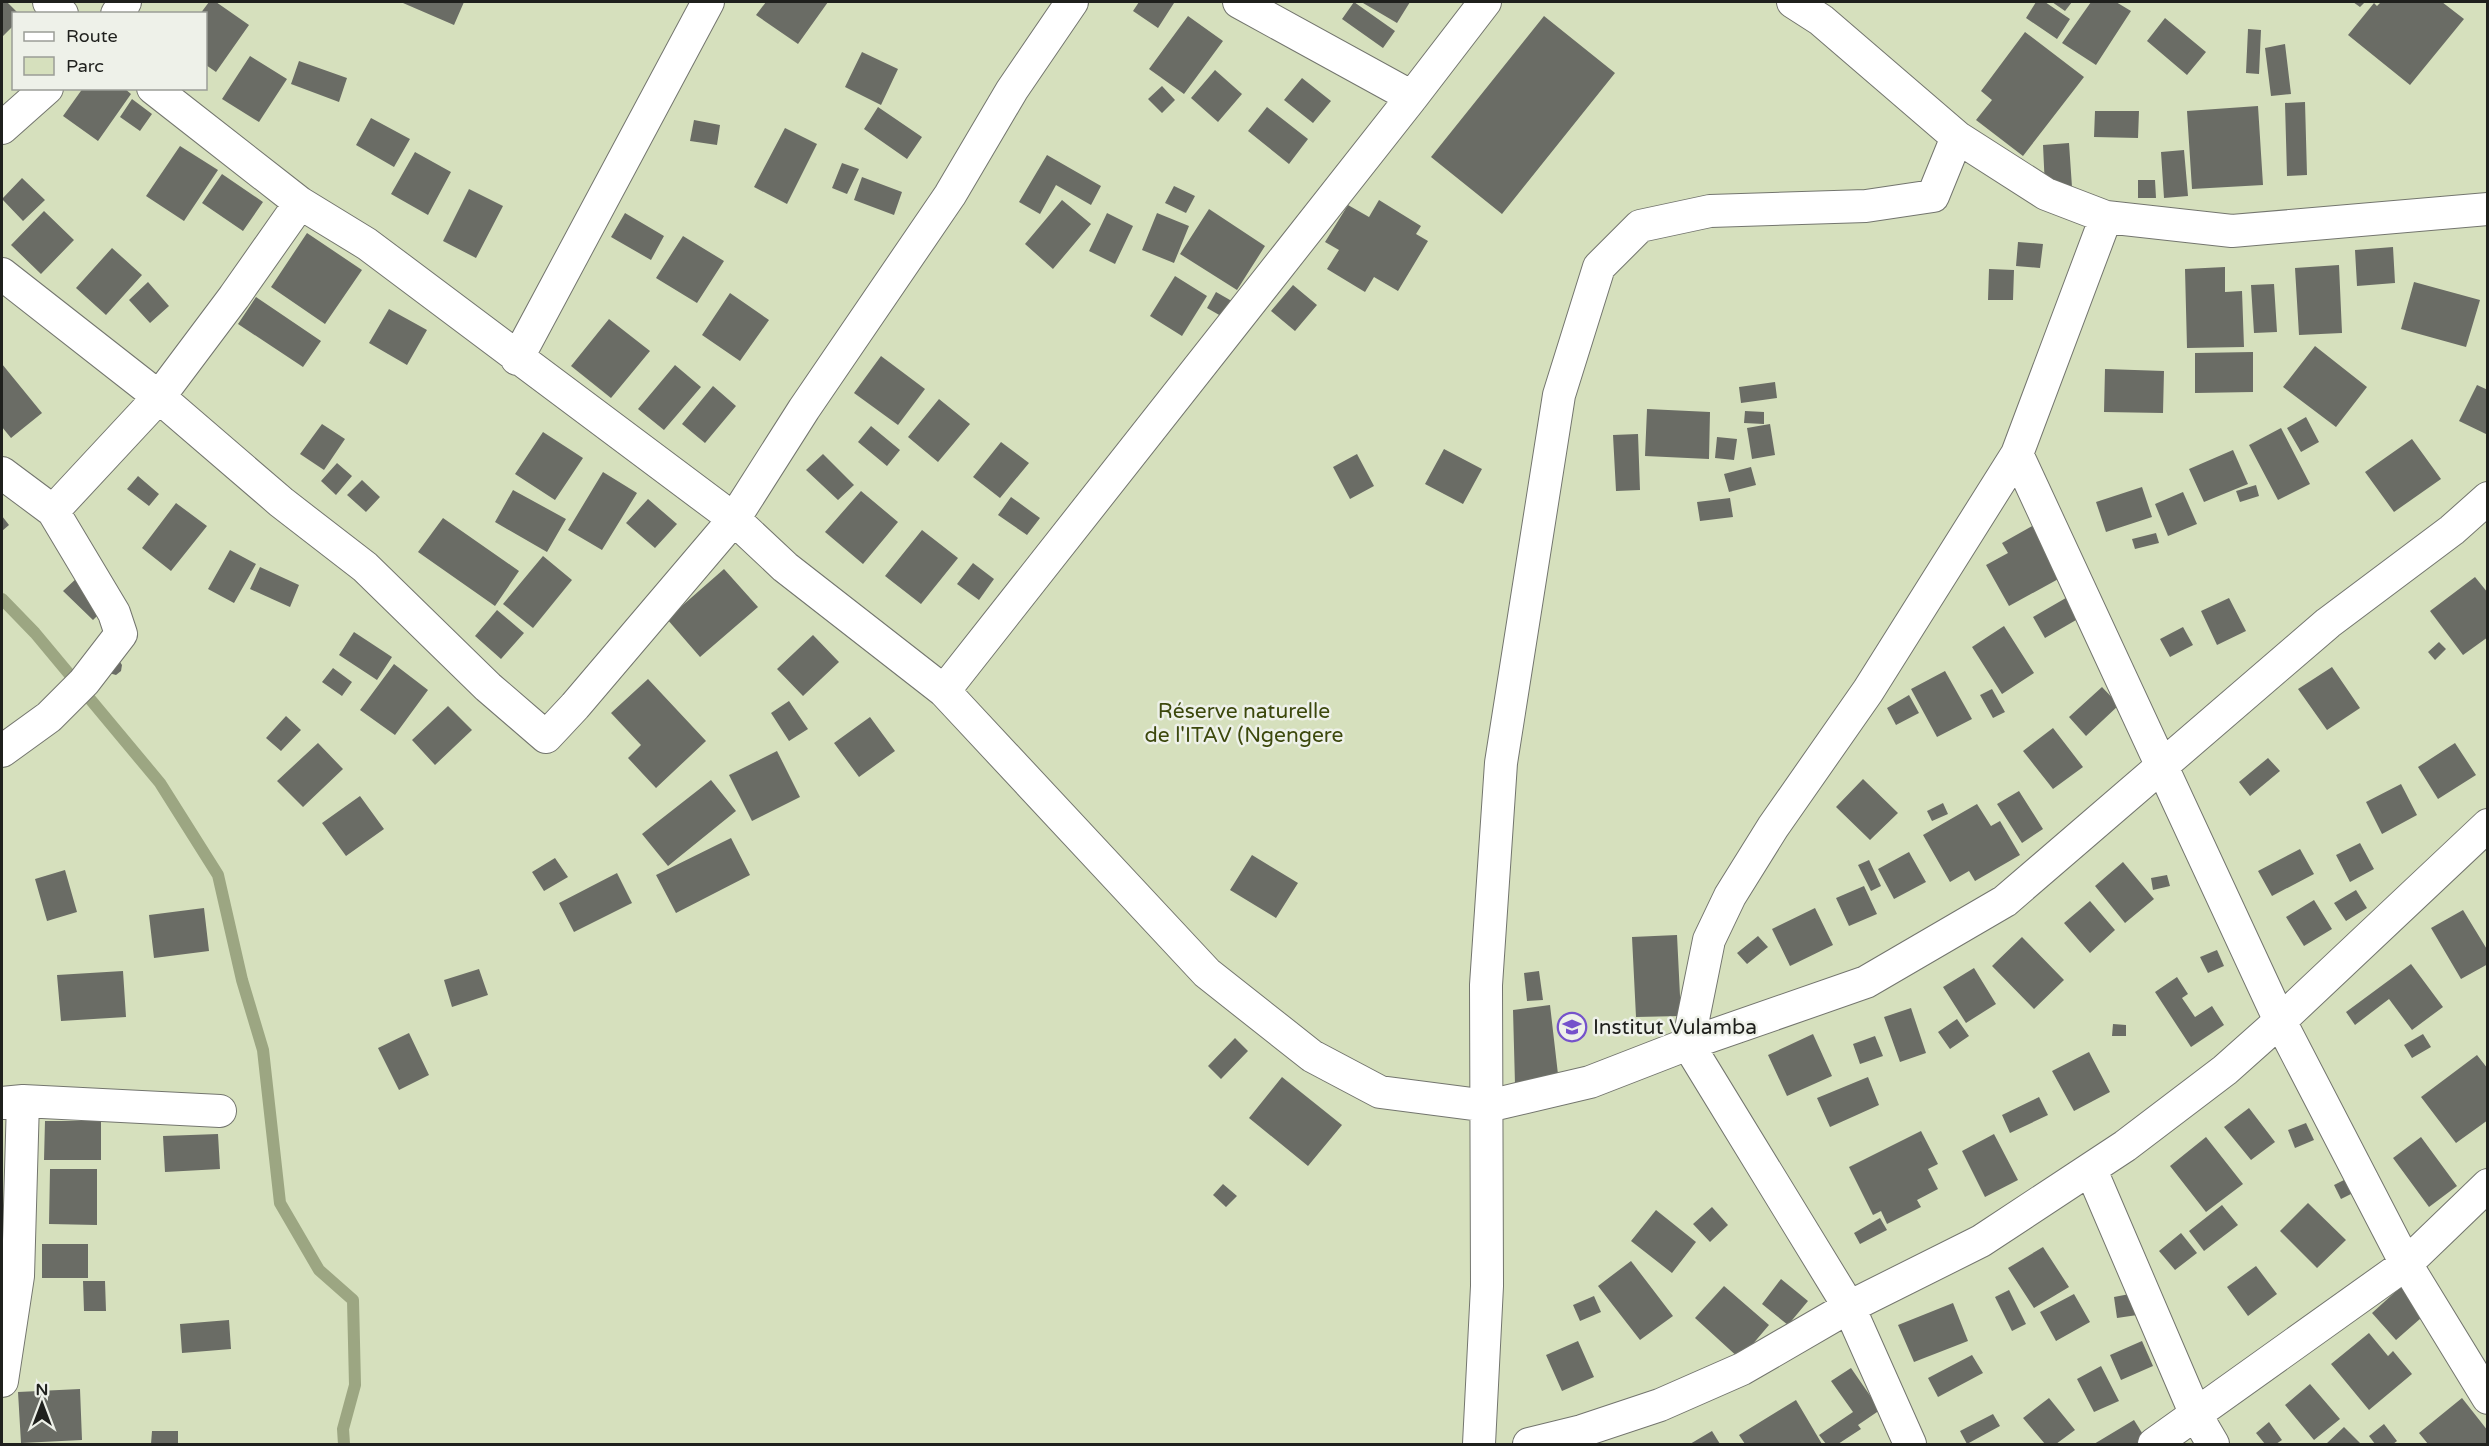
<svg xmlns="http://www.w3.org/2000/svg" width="2489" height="1446" viewBox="0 0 2489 1446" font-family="'Varela Round',sans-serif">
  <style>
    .green { fill: #d6e0bd; fill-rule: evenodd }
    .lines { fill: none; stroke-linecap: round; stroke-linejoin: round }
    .stream { stroke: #9ca682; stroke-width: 12 }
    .building { fill: #6a6c65 }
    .street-casing { stroke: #73756e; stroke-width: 34 }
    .street { stroke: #fff; stroke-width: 32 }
    .labels { text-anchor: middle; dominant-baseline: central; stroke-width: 5; stroke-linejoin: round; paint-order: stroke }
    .park-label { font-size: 21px; fill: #3c480c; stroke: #eef1e9 }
    .poi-label { font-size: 21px; fill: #1f201d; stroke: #eef1e9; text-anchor: start }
  </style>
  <rect width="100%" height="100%" fill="#eef1e9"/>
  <path class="green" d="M2 2H2487V1444H2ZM14 14H206V88H14Z"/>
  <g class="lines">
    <path class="stream" d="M2 599 35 633 160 783 218 875 242 980 263 1050 280 1203 319 1270 353 1300 355 1385 343 1429 344 1444"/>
  </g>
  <path class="building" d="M2 2H7L19 14H14V25L2 37Z
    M209 2H216L249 25 216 72 206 65V14H200Z
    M404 2H464L454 25 403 3Z
    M766 2H828L798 44 756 15Z
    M1139 2H1172L1174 3 1158 28 1133 11Z
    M1354 2 1395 31 1383 48 1342 19Z
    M1365 2H1410L1397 23 1363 3Z
    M2036 2H2045L2070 19 2057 39 2026 18Z
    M2052 2H2072L2065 11Z
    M2091 2H2116L2131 11 2096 65 2062 43Z
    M2353 2H2365L2360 7Z
    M2381 2H2442L2464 19 2410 85 2348 35 2374 3 2377 6Z
    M1188 16 1223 41 1184 94 1149 69Z
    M1544 16 1615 73 1502 214 1431 157Z
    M2165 18 2206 52 2187 75 2147 41Z
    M2248 29 2261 30 2259 74 2246 73Z
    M2025 32 2084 77 2023 156 1976 120 1992 100 1981 91Z
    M2285 44 2291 94 2271 96 2265 48Z
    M862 52 898 69 881 105 845 87Z
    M250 56 287 79 259 122 222 99Z
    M299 61 347 78 339 102 291 84Z
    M1215 70 1242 94 1218 122 1191 98Z
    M1302 78 1331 101 1313 123 1284 100Z
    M1162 86 1175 100 1162 113 1148 99Z
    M83 88H124L131 94 98 141 63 116Z
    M132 99 152 114 140 131 120 117Z
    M2305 102 2307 175 2287 176 2285 103Z
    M2258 106 2263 185 2192 189 2187 111Z
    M878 107 922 137 907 159 864 129Z
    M1267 107 1308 139 1289 164 1248 131Z
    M2095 111H2139L2138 138 2094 137Z
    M371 118 410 139 394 167 356 145Z
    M694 120 720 125 717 145 690 141Z
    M785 128 817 144 787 204 754 187Z
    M2069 143 2072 187 2045 188 2043 145Z
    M180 146 218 170 184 221 146 196Z
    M2184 150 2188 196 2164 198 2161 152Z
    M415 152 451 172 428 215 391 194Z
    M1047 155 1101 186 1091 205 1056 185 1040 214 1019 202Z
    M842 163 859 169 847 194 832 188Z
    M222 174 263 202 243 231 202 203Z
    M862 177 902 192 894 215 854 200Z
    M22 178 45 200 23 221 2 199Z
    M2138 180H2155L2156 198H2138Z
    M1174 186 1195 196 1186 213 1165 203Z
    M469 189 503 206 476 258 443 241Z
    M1062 200 1091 224 1053 269 1025 244Z
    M1379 200 1421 226 1416 234 1428 241 1398 291 1374 277 1365 292 1327 269 1339 250 1325 242 1348 205 1369 217Z
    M1209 209 1265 246 1237 290 1180 254Z
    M44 211 74 240 41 274 11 245Z
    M625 213 664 236 651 260 611 237Z
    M1107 213 1133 226 1115 264 1089 251Z
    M1157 213 1189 226 1174 263 1142 250Z
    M307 233 362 270 325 324 271 287Z
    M683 236 724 261 697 303 656 278Z
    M2018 242 2043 244 2040 268 2016 266Z
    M2393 247 2395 283 2357 286 2355 250Z
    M112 248 142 275 106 315 76 288Z
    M2339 265 2342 333 2299 335 2295 268Z
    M2225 267V292L2242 291 2244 347 2187 348 2185 269Z
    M1989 269 2014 270 2013 300H1988Z
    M1175 276 1207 296 1182 336 1150 316Z
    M148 282 169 306 150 323 129 300Z
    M2414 282 2480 300 2466 347 2401 329Z
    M2274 284 2277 332 2254 333 2251 285Z
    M1293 285 1317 305 1295 331 1271 311Z
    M1216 292 1237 304 1228 320 1207 308Z
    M730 293 769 320 740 361 702 335Z
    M256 297 321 341 303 367 238 324Z
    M389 309 427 330 407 365 369 343Z
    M609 319 650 351 611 398 571 366Z
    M2315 346 2367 387 2336 427 2283 387Z
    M2253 352V392L2195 393V353Z
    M881 356 925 389 898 425 854 393Z
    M2 364 42 413 11 438 2 427Z
    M675 365 701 387 664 430 638 409Z
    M2105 369 2164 371 2163 413 2104 412Z
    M1775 382 1777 398 1741 403 1739 387Z
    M2477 385 2488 390V435L2459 421Z
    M713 386 736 406 705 443 682 424Z
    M939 399 970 424 938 462 908 437Z
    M1647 409 1710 412 1709 459 1645 456Z
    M1745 411 1764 412V424L1744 423Z
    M2306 417 2319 442 2301 452 2287 428Z
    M322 424 345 439 324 470 300 454Z
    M1770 424 1775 455 1752 459 1747 428Z
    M871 426 900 450 887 466 858 442Z
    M2281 428 2310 484 2278 500 2249 445Z
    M543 432 583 458 555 500 515 474Z
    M1638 434 1640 490 1616 491 1613 435Z
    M1717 437 1737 439 1734 460 1715 458Z
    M2412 439 2441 479 2394 512 2365 472Z
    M1001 442 1029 463 1000 498 973 477Z
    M1444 449 1482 469 1463 504 1425 484Z
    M2233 450 2248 484 2204 502 2189 469Z
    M823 454 854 485 838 500 806 470Z
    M1357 454 1374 486 1350 499 1333 467Z
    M337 463 352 476 336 495 321 481Z
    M1751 467 1756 485 1729 492 1724 474Z
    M603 472 637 493 602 550 568 530Z
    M138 476 159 494 149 506 127 489Z
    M362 480 380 497 366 512 347 495Z
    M2256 485 2259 496 2240 502 2236 491Z
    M2142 487 2152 517 2106 532 2096 502Z
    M513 490 566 519 547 552 495 522Z
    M861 491 898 522 863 564 825 532Z
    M2183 492 2197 524 2168 536 2155 504Z
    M1011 497 1040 518 1027 535 998 515Z
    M1730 498 1733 517 1700 521 1697 502Z
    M648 499 677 524 655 548 626 523Z
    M176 503 207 526 171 571 142 548Z
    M2 516 9 525 2 531Z
    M443 518 519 571 495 606 418 552Z
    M2034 525 2062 577 2009 606 1986 565 2008 553 2002 543Z
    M922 530 958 558 921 604 885 576Z
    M2156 533 2159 543 2135 549 2132 539Z
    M230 550 256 564 234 603 208 589Z
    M543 556 572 580 533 628 503 604Z
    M973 563 994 579 979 600 957 584Z
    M260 567 299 585 290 607 250 589Z
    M724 569 758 607 700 657 667 619Z
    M78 577 107 606 93 620 63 591Z
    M2475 577 2488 593V637L2463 655 2430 611Z
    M2071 595 2083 616 2045 638 2033 617Z
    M2229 598 2246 631 2217 645 2201 611Z
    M497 610 524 633 501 659 475 636Z
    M2004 626 2034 673 2002 694 1972 647Z
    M2183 627 2193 645 2170 657 2160 639Z
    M354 632 392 657 377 680 339 655Z
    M813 635 839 662 803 696 777 669Z
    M2439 642 2446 649 2435 660 2428 652Z
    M118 659 122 665 121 671 116 675 109 673Z
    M394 664 428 690 395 735 360 710Z
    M2332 667 2360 708 2327 730 2298 689Z
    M333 668 352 682 342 696 322 682Z
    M1945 671 1972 719 1937 737 1911 689Z
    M648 679 706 741 656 788 628 758 641 745 611 713Z
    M2102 687 2119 705 2086 736 2069 717Z
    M1992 689 2005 712 1993 718 1980 695Z
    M1909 695 1919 713 1896 725 1887 708Z
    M789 701 808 729 789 741 771 713Z
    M448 706 472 730 435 765 412 740Z
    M286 716 301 730 281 751 266 738Z
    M870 717 895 751 859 777 834 743Z
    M2053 728 2083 767 2053 789 2023 751Z
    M318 743 343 769 303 807 277 781Z
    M2455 743 2476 775 2438 799 2418 767Z
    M777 751 800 797 752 821 729 775Z
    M2268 758 2280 771 2250 796 2239 782Z
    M1863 779 1898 813 1870 840 1836 807Z
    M711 780 736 811 668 866 642 834Z
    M2401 784 2417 815 2382 834 2366 802Z
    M2019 791 2043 829 2022 843 1997 804Z
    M360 796 384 829 346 856 322 823Z
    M1943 803 1948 814 1932 821 1927 811Z
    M1977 804 1991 826 2000 821 2020 855 1975 881 1969 871 1950 882 1923 835Z
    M731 838 750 875 676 913 656 875Z
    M2360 843 2374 869 2350 882 2336 855Z
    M2300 849 2314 874 2272 896 2258 871Z
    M1909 852 1926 882 1894 899 1878 869Z
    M1252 855 1298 883 1276 918 1230 890Z
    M555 858 568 877 544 891 532 872Z
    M1869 860 1881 886 1871 891 1858 865Z
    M2123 862 2154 899 2125 923 2095 886Z
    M65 870 77 912 47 921 35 879Z
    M617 873 632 903 574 932 559 903Z
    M2167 875 2170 886 2153 890 2151 878Z
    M1864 886 1877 914 1849 926 1836 898Z
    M2356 890 2367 908 2346 921 2334 903Z
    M2314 900 2332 929 2304 946 2286 917Z
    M2090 901 2115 930 2090 953 2064 923Z
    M204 908 209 951 154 958 149 915Z
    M1815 908 1833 945 1790 966 1772 929Z
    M2463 910 2488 951V964L2461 979 2431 928Z
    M1677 935 1681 1016 1636 1017 1632 937Z
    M1758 936 1768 947 1747 964 1737 953Z
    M2022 937 2064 980 2034 1009 1992 966Z
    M2217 950 2224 966 2208 973 2200 957Z
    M2411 964 2443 1007 2412 1030 2389 999 2355 1025 2346 1012Z
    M1974 968 1996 1004 1966 1023 1943 987Z
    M479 969 488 995 452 1007 444 980Z
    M123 971 126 1017 61 1021 57 975Z
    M1539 971 1543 1000 1527 1001 1524 973Z
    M2177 977 2188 994 2182 998 2195 1017 2212 1006 2224 1025 2191 1047 2155 992Z
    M1550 1005 1559 1083 1515 1084 1513 1010Z
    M1911 1008 1926 1053 1900 1062 1884 1017Z
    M1957 1019 1969 1036 1950 1049 1938 1032Z
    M2113 1024 2126 1025V1036H2112Z
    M409 1033 429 1075 399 1090 378 1048Z
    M1813 1034 1832 1076 1787 1096 1768 1055Z
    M2423 1034 2431 1047 2412 1058 2404 1045Z
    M1875 1036 1883 1056 1860 1064 1853 1044Z
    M1235 1038 1248 1051 1221 1079 1208 1066Z
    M2089 1052 2110 1092 2074 1111 2052 1071Z
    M2477 1055 2488 1069V1120L2456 1143 2421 1097Z
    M1282 1077 1342 1125 1308 1166 1249 1118Z
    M1868 1077 1879 1105 1830 1127 1817 1098Z
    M2039 1097 2048 1115 2010 1133 2002 1115Z
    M2249 1108 2275 1142 2251 1160 2224 1127Z
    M45 1121H101V1160H44Z
    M2306 1123 2314 1140 2295 1148 2288 1130Z
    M1921 1131 1938 1164 1928 1169 1938 1189 1917 1200 1921 1207 1887 1224 1881 1211 1873 1215 1849 1167Z
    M218 1134 220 1169 165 1172 163 1136Z
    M1994 1134 2018 1180 1985 1197 1962 1151Z
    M2206 1137 2243 1184 2206 1212 2170 1166Z
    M2421 1137 2457 1186 2429 1207 2393 1158Z
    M50 1169H97V1225L49 1224Z
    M2348 1178 2355 1192 2341 1199 2334 1185Z
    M1223 1184 1237 1196 1226 1207 1213 1195Z
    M2308 1203 2346 1240 2317 1268 2280 1231Z
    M2222 1205 2238 1225 2204 1251 2189 1231Z
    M1712 1207 1728 1225 1710 1242 1693 1224Z
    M1656 1210 1696 1242 1672 1273 1631 1241Z
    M1880 1218 1887 1230 1860 1244 1854 1233Z
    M2181 1233 2197 1253 2175 1270 2159 1251Z
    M42 1244H88V1278H42Z
    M2043 1247 2069 1287 2034 1308 2008 1268Z
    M1631 1261 1673 1316 1640 1340 1598 1286Z
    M2256 1266 2277 1294 2248 1316 2227 1287Z
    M1781 1279 1808 1301 1788 1325 1762 1304Z
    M83 1281H105L106 1311H84Z
    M2404 1284 2429 1311 2396 1340 2372 1313Z
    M1724 1286 1769 1325 1740 1359 1695 1318Z
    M2009 1290 2026 1324 2012 1331 1995 1297Z
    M2140 1292 2144 1314 2117 1318 2114 1297Z
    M2074 1294 2090 1322 2056 1341 2040 1312Z
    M1594 1296 1601 1312 1580 1321 1573 1305Z
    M1953 1303 1968 1341 1914 1362 1898 1325Z
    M229 1320 231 1349 182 1353 180 1324Z
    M2369 1333 2388 1356 2393 1351 2412 1374 2369 1410 2331 1364Z
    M1578 1341 1594 1377 1562 1391 1546 1355Z
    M2142 1341 2153 1366 2121 1380 2110 1355Z
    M1972 1355 1983 1373 1938 1397 1928 1378Z
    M2101 1366 2119 1401 2094 1412 2077 1379Z
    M1851 1368 1880 1410 1858 1425 1861 1429 1838 1444H1826L1819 1435 1853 1412 1831 1381Z
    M2310 1384 2340 1419 2314 1440 2285 1405Z
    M80 1389 82 1440 21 1443 18 1392Z
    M2049 1398 2075 1430 2056 1444H2045L2023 1418Z
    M2462 1398 2488 1431V1444H2428L2419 1433Z
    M1796 1400 1822 1444H1745L1739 1435Z
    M1993 1414 2000 1426 1967 1444 1960 1431Z
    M2134 1420 2149 1444H2094Z
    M2269 1422 2282 1440 2276 1444H2265L2256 1433Z
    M2384 1424 2397 1441 2393 1444H2375L2369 1436Z
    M2344 1427 2361 1444H2326Z
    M152 1431H178V1444H151Z
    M1712 1431 1720 1444H1690Z"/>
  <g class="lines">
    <g class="street-casing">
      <path id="street" d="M49 2 62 14
        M1239 2 1412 97
        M1793 2 1821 20 1957 137 2046 194 2106 217 2232 231 2488 209
        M117 14 125 2
        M153 88 300 203 367 244 734 519 785 567 944 691 1207 973 1312 1056 1380 1092 1488 1106 1590 1082 1688 1044 1866 982 2005 901 2328 623 2452 530 2488 498
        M2 128 47 88
        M2 274 159 397 281 502 365 567 488 687 546 737 575 706 734 519 804 409 950 195 1012 90 1072 2
        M517 359 708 2
        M2017 454 2280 1021 2406 1264 2488 1398
        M2 473 53 511 114 613 121 634 84 682 49 717 2 751
        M53 511 159 397 234 297 300 203
        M944 691 1412 97 1485 2
        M2 1103 23 1101 220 1111
        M2091 1170 2196 1415 2213 1444
        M2 1381 18 1276 23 1101
        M1479 1444 1487 1286 1486 985 1501 763 1559 395 1599 267 1640 226 1710 211 1866 206 1933 196 1957 137
        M1529 1444 1582 1431 1660 1405 1742 1369 1849 1307 1981 1241 2125 1146 2225 1070 2280 1021 2488 825
        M1910 1444 1849 1307 1688 1044 1709 940 1730 896 1773 827 1868 691 2017 454 2106 217
        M2154 1444 2406 1264 2488 1185"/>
    </g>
    <use href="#street" class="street"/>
  </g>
  <defs>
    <g id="school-ring" transform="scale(1.5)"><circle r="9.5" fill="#eef1e9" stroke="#7552cb" stroke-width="1.5"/><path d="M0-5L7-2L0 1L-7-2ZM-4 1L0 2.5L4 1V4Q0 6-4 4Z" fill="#7552cb"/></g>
  </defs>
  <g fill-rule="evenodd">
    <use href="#school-ring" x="1572" y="1027"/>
  </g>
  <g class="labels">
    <g class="park-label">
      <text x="1244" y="711">Réserve naturelle<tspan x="1244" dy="24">de l'ITAV (Ngengere</tspan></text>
    </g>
    <g class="poi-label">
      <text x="1593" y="1027">Institut Vulamba</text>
    </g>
  </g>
  <rect width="2489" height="1446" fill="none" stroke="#1f201d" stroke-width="6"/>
  <rect x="12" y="12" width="195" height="78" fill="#eef1e9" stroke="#9b9d97" stroke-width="1.5"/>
  <rect x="24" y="32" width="30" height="9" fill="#ffffff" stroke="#9b9d97" stroke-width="1.5"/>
  <text x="66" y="42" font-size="18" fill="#1f201d">Route</text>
  <rect x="24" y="57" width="30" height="18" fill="#d6e0bd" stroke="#9b9d97" stroke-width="1.5"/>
  <text x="66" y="72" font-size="18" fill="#1f201d">Parc</text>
  <g transform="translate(42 1404)" stroke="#eef1e9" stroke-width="4.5" paint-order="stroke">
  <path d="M0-4.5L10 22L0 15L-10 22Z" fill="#1f201d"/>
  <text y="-9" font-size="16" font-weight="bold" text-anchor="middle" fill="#1f201d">N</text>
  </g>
</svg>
